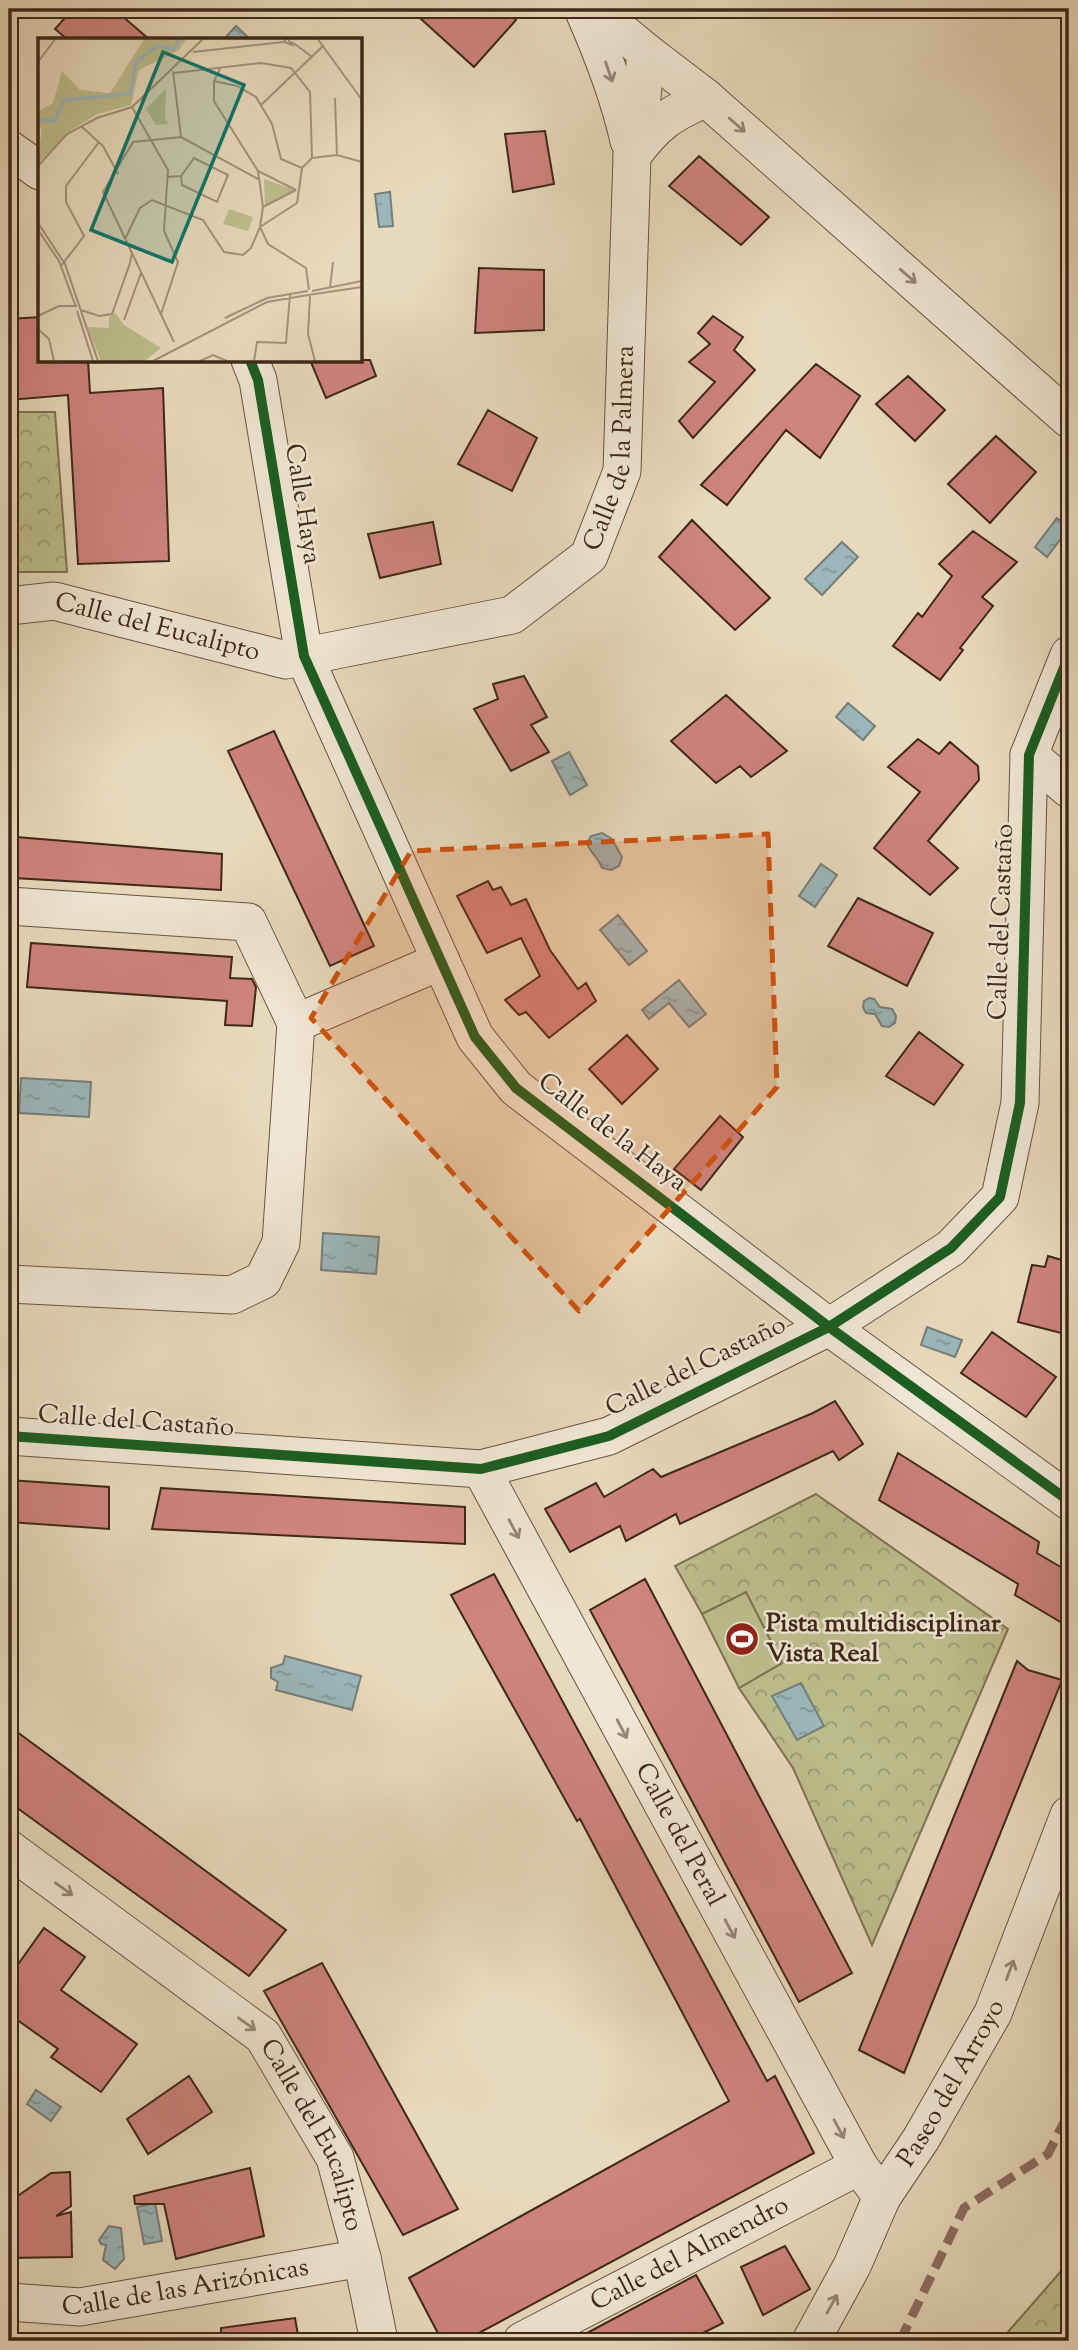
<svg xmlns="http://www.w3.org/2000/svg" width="1078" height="2350" viewBox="0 0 1078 2350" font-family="'Sorts Mill Goudy',serif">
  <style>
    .forest { fill: url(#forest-crowns); stroke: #7e7352; stroke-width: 2 }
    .pitch { fill: #bcbe8c; stroke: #7e7352; stroke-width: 2 }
    .water { fill: url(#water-ripples); stroke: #767e7a; stroke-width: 2 }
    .building { fill: #ce837d; stroke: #3f2818; stroke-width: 2 }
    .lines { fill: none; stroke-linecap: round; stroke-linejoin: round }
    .minor-casing { stroke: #695441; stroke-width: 39 }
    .minor { stroke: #efe6d3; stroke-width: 37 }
    .quiet { stroke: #8d6e63; stroke-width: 9; stroke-dasharray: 18 9; stroke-linecap: butt }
    .cycleway-casing { stroke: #efe6d3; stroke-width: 15 }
    .cycleway { stroke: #1b5e20; stroke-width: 10 }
    .oneway { stroke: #978776 }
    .marked { fill: #cf520e; fill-opacity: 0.2; stroke: #cf520e; stroke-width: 5; stroke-dasharray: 14 9; stroke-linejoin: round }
    .labels { text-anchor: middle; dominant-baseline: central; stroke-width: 5; stroke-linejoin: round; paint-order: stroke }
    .street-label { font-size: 26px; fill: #3f2818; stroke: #efe6d3 }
    .poi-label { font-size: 26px; font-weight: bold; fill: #3f2818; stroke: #efe6d3; text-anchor: start }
    .inset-river { fill: none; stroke: #9bb7bb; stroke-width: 3.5 }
    .inset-road { fill: none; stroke: #a4927a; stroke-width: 2 }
    .view { fill: #0f766e; fill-opacity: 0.15; stroke: #0f766e; stroke-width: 3.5 }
    .inset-edge { fill: none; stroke: #3f2818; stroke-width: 3.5 }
  </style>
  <defs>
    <pattern id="forest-crowns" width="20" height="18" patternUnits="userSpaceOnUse" patternTransform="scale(1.75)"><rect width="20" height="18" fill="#bcbe8c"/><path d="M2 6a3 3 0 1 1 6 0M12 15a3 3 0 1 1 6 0" fill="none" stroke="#9a9a71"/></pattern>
    <pattern id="water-ripples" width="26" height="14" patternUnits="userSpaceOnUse" patternTransform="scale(1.75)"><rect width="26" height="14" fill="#9bb7bb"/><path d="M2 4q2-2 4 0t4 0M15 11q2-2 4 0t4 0" fill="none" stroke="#809597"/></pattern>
  </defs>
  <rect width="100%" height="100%" fill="#e7d9bb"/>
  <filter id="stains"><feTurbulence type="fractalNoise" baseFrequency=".00286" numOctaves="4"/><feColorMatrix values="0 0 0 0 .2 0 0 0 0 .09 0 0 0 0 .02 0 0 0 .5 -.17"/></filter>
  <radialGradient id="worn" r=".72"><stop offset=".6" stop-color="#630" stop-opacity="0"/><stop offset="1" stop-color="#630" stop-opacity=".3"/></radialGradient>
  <path class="forest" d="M9 412H55L67 572H9Z
    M816 1494 1008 1629 872 1945 793 1768 739 1688 782 1663 746 1593 702 1614 675 1566Z
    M1069 2262V2341H1000Z"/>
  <path class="pitch" d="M746 1592 782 1663 739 1688 702 1614Z"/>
  <path class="water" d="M236 26 251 40H223Z
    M390 192 393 226 379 227 375 194Z
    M1057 518 1069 528 1047 557 1035 547Z
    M842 542 858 557 822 595 805 579Z
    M848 703 875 726 863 740 836 717Z
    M569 752 587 785 570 795 552 761Z
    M602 833 612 839 622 857 619 866 611 870 602 868C598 857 590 853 587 843L591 836Z
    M821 864 837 875 815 907 799 896Z
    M618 915 647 951 629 965 600 930Z
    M679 980 706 1014 689 1027 669 1003 649 1019 642 1010Z
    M869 998 874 999 880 1007 892 1009 896 1016 895 1023 889 1027 882 1026 875 1014 866 1013 863 1007 864 1001Z
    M21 1078 91 1082 89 1117 19 1113Z
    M323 1233 379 1237 376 1274 321 1270Z
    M927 1327 962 1340 955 1357 921 1345Z
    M285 1656 361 1676 352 1710 276 1690 278 1682 271 1678V1668L283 1664Z
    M801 1683 824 1726 797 1740 772 1696Z
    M36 2090 61 2107 51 2121 27 2104Z
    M155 2203 162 2241 144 2244 137 2207Z
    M109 2226 121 2228 124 2259 115 2269 103 2260 106 2245 101 2244 99 2240Z"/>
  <path class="building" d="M73 9H114L150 40H68L55 29Z
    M410 9H505L516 20 474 67Z
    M545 131 554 184 513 192 505 134Z
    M699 156 769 217 741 245 669 186Z
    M479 268 544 270V330L475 333Z
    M713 316 743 337 734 350 755 370 693 438 679 421 715 382 689 362 710 344 698 333Z
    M40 317V360H88L90 393 163 388 169 561 78 564 68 395 9 400V319Z
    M310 360H370L376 376 326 398Z
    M816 364 860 396 820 458 786 430 727 505 701 485Z
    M908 376 945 410 915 441 876 404Z
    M488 410 537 438 512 491 458 464Z
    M996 436 1036 472 990 523 948 484Z
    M692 520 770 598 735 630 659 557Z
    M433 522 441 564 380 578 368 534Z
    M973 531 1017 562 982 597 993 606 960 648 963 650 940 680 893 646 918 613 922 617 952 576 939 564Z
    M524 676 547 717 531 725 549 752 511 771 474 709 498 699 493 684Z
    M726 695 787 751 751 777 740 766 716 783 671 741Z
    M274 731 374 946 330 966 228 751Z
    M918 739 939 754 950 742 978 766 979 780 928 841 958 868 930 895 874 848 920 792 888 767Z
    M16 837 222 854 221 890 14 878Z
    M488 881 493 890 501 887 511 905 526 899 550 950 578 989 586 983 596 1001 549 1038 526 1012 519 1015 505 1000 540 976 521 938 487 953 457 896Z
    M858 898 933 933 907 986 828 946Z
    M31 943 232 957 230 978 252 979 256 987 252 1026 225 1025 227 1001 27 987Z
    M919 1032 963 1065 934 1105 886 1076Z
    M627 1035 658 1069 622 1104 589 1069Z
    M720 1116 743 1137 701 1190 674 1169Z
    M1048 1256 1069 1262V1335L1018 1322 1032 1265 1045 1267Z
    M992 1332 1056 1377 1026 1417 961 1373Z
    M835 1401 863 1444 839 1460 833 1451 680 1524 676 1514 626 1541 620 1526 570 1552 545 1509 596 1483 604 1497 653 1469 661 1477 813 1413Z
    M898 1453 1039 1542 1037 1553 1069 1572V1627L1015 1595 1018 1584 879 1500Z
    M9 1480 109 1487V1529L9 1522Z
    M161 1488 465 1507V1544L152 1529Z
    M494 1574 767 2081 775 2076 814 2153 464 2341H442L409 2278 729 2101 580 1819 577 1821 451 1595Z
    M645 1579 852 1973 799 2002 590 1610Z
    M1017 1661 1028 1670 1062 1680 904 2073 859 2050Z
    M9 1726 286 1930 249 1976 9 1802Z
    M44 1928 85 1957 61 1990 137 2044 101 2092 51 2057 58 2049 9 2014V1977Z
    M322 1963 458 2209 403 2235 264 1991Z
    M189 2076 212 2112 148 2154 127 2119Z
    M250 2168 264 2236 176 2259 164 2204H135L134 2196Z
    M70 2172 71 2206 56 2216 71 2212 72 2257 9 2258V2202L51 2173Z
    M785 2246 810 2289 763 2315 741 2267Z
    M696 2275 723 2323 687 2341H572Z
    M295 2318 299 2341H221V2328Z"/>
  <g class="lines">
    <g class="minor-casing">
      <g id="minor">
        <path d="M583 9C602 52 619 95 629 141"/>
        <path d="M594 9 646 52 706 98 1069 419"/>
        <path d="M9 149 40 171"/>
        <path d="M632 156C656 123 670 114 706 98"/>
        <path d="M250 360 258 380 304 656 475 1037 516 1088 829 1327 1069 1501"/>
        <path id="s1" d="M9 606 54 601 286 660 512 615 589 556 622 471 632 156 642 97 646 52"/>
        <path d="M1029 755 1069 789"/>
        <path d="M9 906 248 922 296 1023 281 1243 263 1280 232 1295 9 1284"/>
        <path d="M296 1023 441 961"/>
        <path d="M9 1436 481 1469 609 1436 829 1327 951 1248 1000 1197 1020 1103 1029 755 1069 655"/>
        <path id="s2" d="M481 1469 859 2166 882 2197"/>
        <path id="s3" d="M9 1849 263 2036 335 2158 362 2258 379 2341"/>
        <path id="s4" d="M9 2302 80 2307 362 2258"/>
        <path id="s5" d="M522 2341 859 2166"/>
        <path id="s6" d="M811 2341 852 2266 882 2197 921 2139 993 2013 1069 1815"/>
      </g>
    </g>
    <use href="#minor" class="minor"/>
    <path class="quiet" d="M900 2341 964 2208 1048 2154 1065 2120 1069 1999"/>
    <g class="cycleway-casing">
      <path id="cycleway" d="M250 360 258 380 304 656 475 1037 516 1088 829 1327 1069 1501
        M9 1436 481 1469 609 1436 829 1327 951 1248 1000 1197 1020 1103 1029 755 1069 655"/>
    </g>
    <use href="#cycleway" class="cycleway"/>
  </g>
  <defs><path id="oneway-shaft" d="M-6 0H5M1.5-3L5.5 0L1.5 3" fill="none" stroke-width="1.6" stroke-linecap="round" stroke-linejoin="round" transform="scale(1.75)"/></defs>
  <g class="oneway">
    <use href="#oneway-shaft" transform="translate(609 72) rotate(71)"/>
    <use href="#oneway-shaft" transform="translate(737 125) rotate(41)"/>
    <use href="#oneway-shaft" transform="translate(908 276) rotate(41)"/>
    <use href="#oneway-shaft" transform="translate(514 1529) rotate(62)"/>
    <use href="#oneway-shaft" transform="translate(622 1729) rotate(62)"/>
    <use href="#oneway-shaft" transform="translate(64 1889) rotate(36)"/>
    <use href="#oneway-shaft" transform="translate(730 1929) rotate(62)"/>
    <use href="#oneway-shaft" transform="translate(1010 1970) rotate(-69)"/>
    <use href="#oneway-shaft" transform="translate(247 2024) rotate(36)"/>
    <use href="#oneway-shaft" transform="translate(839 2129) rotate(62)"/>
    <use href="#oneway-shaft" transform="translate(832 2304) rotate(-61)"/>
  </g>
  <path class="marked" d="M768 834 777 1087 579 1311 311 1018 411 851Z"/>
  <defs>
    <g id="stadium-disc" transform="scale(1.75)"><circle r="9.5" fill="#8f2418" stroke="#efe6d3"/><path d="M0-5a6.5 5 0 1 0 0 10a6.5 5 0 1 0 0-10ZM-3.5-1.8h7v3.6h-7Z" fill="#fff"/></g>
  </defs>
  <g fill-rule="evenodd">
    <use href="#stadium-disc" x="742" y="1639"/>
  </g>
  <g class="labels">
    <g class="street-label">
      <text stroke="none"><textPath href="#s1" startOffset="724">Calle de la Palmera</textPath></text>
      <text transform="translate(302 504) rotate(81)">Calle Haya</text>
      <text stroke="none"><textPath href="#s1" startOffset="152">Calle del Eucalipto</textPath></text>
      <text transform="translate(1002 922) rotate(-88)">Calle del Castaño</text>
      <text transform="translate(612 1133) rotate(37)">Calle de la Haya</text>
      <text transform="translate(696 1367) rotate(-26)">Calle del Castaño</text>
      <text transform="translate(136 1422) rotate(4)">Calle del Castaño</text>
      <text stroke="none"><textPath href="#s2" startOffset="416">Calle del Peral</textPath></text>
      <text stroke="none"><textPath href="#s6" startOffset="294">Paseo del Arroyo</textPath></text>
      <text stroke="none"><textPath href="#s3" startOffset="427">Calle del Eucalipto</textPath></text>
      <text stroke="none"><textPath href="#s5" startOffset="189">Calle del Almendro</textPath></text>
      <text stroke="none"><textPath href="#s4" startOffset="178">Calle de las Arizónicas</textPath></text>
    </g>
    <g class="poi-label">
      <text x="766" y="1624">Pista multidisciplinar<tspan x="766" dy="30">Vista Real</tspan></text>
    </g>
  </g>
  <g transform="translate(38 38)">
    <rect width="324" height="324" fill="#e7d9bb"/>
    <path d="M93 67 59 76 32 93 0 125 4 87 23 88 64 69Z" fill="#bcbe8c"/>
    <path d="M107 0H149L141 12 101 32 93 67 64 69 23 88 4 87 0 96V73L15 65 24 33 42 52 72 55ZM128 51 127 81 131 86 118 87 108 71ZM226 141 254 151 255 153 227 167ZM77 275 86 287 123 310 107 323H63L49 289 71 290V279Z" fill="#bcbe8c"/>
    <path d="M191 171 215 179 210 193 185 186Z" fill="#bcbe8c"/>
    <path class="inset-river" d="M0 82 17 83 25 62 92 56 98 24 119 8 136 11 142 0"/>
    <path class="inset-road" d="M248 0 246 4 254 7 249 0M279 0 324 62M254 4 273 18M155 14 246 4M0 24 18 0M182 31 176 43V63L220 133 258 152M135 33 143 99M136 35 223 25 253 30 272 54 274 120M176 43 199 48 218 59 234 86 243 121 264 130M297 60 299 117M223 67 286 7M94 69 130 132 126 193 140 224 123 276M43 88 65 108 80 136M0 128 29 96 59 80 94 69 166 0M130 139 143 138 156 120 190 137 179 164 144 147 143 138M225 169 258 152M0 185 27 226 60 323M0 192 21 223 38 269M87 201 102 170 114 162 165 182 186 214 205 217 213 210 222 189 225 169 220 133M94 215 136 304M23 228 46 198 28 164V148L61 104M292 250 295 224M271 252 268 230 230 206 222 189 259 165 264 130 274 120 299 117 324 124M274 253 324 243M270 257 324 249M272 258 270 296 277 323M43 272 61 278 74 276 92 225 94 215 65 154 95 104 143 99 222 142M39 273 55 323M0 278 21 268H39M187 280 229 260 270 253M86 282 103 235M0 291 11 301 16 323M115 323 229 264 270 257M162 323 175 317 189 323M216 323 219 304 248 305 252 257"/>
    <path class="view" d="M125 14 206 47 134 224 53 192Z"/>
    <rect width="324" height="324" class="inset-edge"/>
  </g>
  <rect width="1078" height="2350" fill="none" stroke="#e7d9bb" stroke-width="35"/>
  <rect x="10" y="10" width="1057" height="2329" fill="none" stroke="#3f2818" stroke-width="3.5"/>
  <rect x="18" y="18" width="1043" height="2315" fill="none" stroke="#3f2818" stroke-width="2"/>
  <rect width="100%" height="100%" filter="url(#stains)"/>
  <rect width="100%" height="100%" fill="url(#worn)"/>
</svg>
